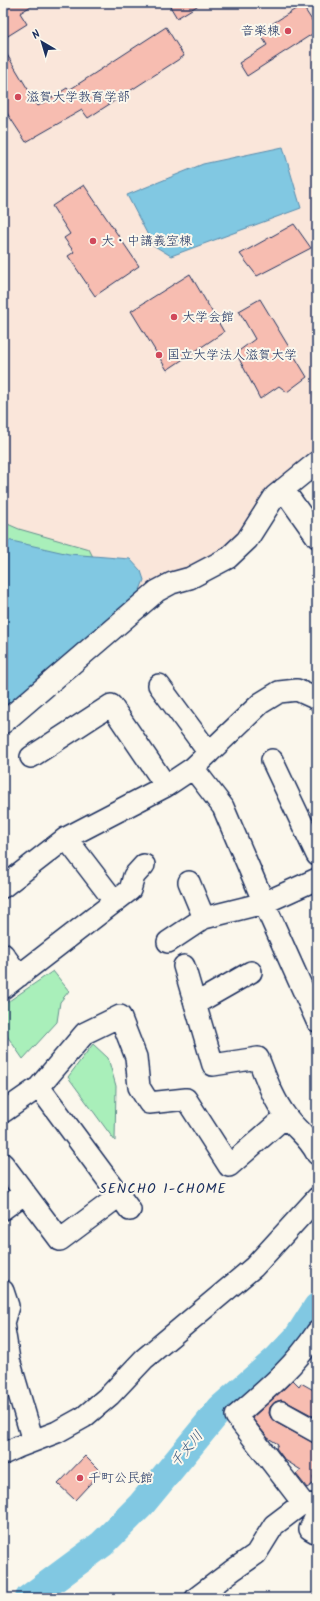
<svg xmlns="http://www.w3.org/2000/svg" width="320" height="1601" viewBox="0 0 320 1601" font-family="Kalam,'Klee One',sans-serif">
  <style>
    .built { fill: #fae6da }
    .green { fill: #a9efba; stroke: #628f8c }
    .water { fill: #81c8e2; stroke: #588bad }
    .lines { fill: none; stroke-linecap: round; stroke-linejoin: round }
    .river { stroke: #81c8e2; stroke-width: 28 }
    .building { fill: #f7bdb1; stroke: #1b2f5e }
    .minor-casing { stroke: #1b2f5e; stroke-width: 24 }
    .minor { stroke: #fbf7ec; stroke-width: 21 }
    .poi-dot { fill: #d1495b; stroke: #fbf7ec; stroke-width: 1.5 }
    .labels { text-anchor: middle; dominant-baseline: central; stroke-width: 4; stroke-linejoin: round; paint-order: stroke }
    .poi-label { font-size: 13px; fill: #1b2f5e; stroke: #fbf7ec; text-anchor: start }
    .neighbourhood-label { font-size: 14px; letter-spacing: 1px; fill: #1b2f5e; stroke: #fbf7ec }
    .water-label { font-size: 14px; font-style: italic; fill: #34557f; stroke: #fbf7ec }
  </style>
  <rect width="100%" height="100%" fill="#fbf7ec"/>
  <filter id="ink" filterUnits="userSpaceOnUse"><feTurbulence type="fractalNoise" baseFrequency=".025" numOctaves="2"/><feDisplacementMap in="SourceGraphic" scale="8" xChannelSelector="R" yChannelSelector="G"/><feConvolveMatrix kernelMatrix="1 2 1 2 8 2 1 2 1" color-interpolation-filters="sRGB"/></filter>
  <g filter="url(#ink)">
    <path class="built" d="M3 3H317V346L314 363 317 368V454L244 536 3 717Z"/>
    <path class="green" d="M3 522 19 529 89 549 97 565 3 549Z
      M53 971 69 991 60 1002 57 1022 23 1059 3 1030V1005Z
      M93 1044 108 1058 116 1086 115 1141 68 1077Z"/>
    <path class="water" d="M283 147 301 208 171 256 153 245 127 195 203 164Z
      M3 539 69 554 130 559 141 571 144 580 138 595 5 710 3 708Z"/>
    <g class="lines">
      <path class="river" d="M29 1598 102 1544 141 1505 221 1408 278 1358 297 1338 317 1307"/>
    </g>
    <path class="building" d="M3 3H36L20 13 27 24 3 39Z
      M168 3H202L177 18Z
      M302 5 317 28V31L247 76 239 63 267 45 259 32Z
      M166 27 184 56 88 118 82 110 26 142 3 107V48L38 106 67 88 69 90Z
      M84 185 139 266 95 296 68 256 74 252 64 238 70 234 52 206Z
      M294 224 311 248 257 276 240 254Z
      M190 274 224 332 167 370 131 311Z
      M260 299 307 377 287 392 279 386 260 399 236 353 255 339 239 311Z
      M293 1380 299 1386 301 1383 317 1392V1418L287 1402 281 1400 275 1402 270 1407 269 1413 271 1418 275 1422 317 1445V1470L313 1478 316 1482 307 1488 296 1474 301 1470 285 1460 276 1448 278 1444 268 1438 252 1418Z
      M85 1456 101 1472 75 1500 58 1484Z"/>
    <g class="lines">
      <g class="minor-casing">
        <path id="minor" d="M283 489 317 537
          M159 685 209 753
          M3 723 157 591 172 583 190 578 228 558 247 540 275 496 317 462
          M31 757 111 705 166 786
          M272 760 317 855
          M193 768 223 807 264 903 317 1021
          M66 838 115 902
          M189 882 204 918
          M3 887 66 838 166 786 193 768 261 703 279 692 297 690 317 699
          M168 942 204 918 264 903 317 879
          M3 954 19 976
          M184 966 213 1065 258 1058C266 1078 273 1099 286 1116 297 1131 308 1136 317 1154
          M3 988 130 890 134 876 144 865
          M195 1004 251 972
          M39 1087 130 1210
          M3 1112 39 1087 85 1033 120 1016 136 1057 139 1087 149 1103 186 1099 229 1166 286 1116
          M3 1164 60 1240 119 1196
          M3 1209 25 1193
          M3 1291 8 1306 3 1323 9 1360 33 1441
          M281 1412 317 1432
          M3 1454 18 1447 57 1432 84 1417 110 1395 144 1359 254 1267 317 1198
          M303 1503 236 1416C265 1391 296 1365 317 1332
          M317 1514 310 1529 317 1533
          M196 1598 233 1570 256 1554 274 1525 303 1503 316 1505"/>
      </g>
      <use href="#minor" class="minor"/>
    </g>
  </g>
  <g class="poi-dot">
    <circle cx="288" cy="31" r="4"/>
    <circle cx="18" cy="97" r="4"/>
    <circle cx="93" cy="241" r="4"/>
    <circle cx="174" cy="317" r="4"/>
    <circle cx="159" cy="355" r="4"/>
    <circle cx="80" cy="1478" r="4"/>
  </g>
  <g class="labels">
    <g class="poi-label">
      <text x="280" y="31" text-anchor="end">音楽棟</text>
      <text x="26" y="97">滋賀大学教育学部</text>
      <text x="101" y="241">大・中講義室棟</text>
      <text x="182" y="317">大学会館</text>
      <text x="167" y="355">国立大学法人滋賀大学</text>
      <text x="88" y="1478">千町公民館</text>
    </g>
    <g class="neighbourhood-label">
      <text x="163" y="1189">SENCHO 1-CHOME</text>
    </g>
    <g class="water-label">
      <text transform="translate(187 1449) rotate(-50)">千丈川</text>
    </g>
  </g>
  <rect width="320" height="1601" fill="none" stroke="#fbf7ec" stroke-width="16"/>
  <rect x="8" y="8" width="304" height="1585" fill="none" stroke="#1b2f5e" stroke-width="1.5" filter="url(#ink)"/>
  <g transform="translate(42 42) rotate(322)" stroke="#fbf7ec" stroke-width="3" paint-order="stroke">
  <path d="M0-3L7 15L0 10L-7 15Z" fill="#1b2f5e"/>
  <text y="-6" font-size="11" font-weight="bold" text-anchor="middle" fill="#1b2f5e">N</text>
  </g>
</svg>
